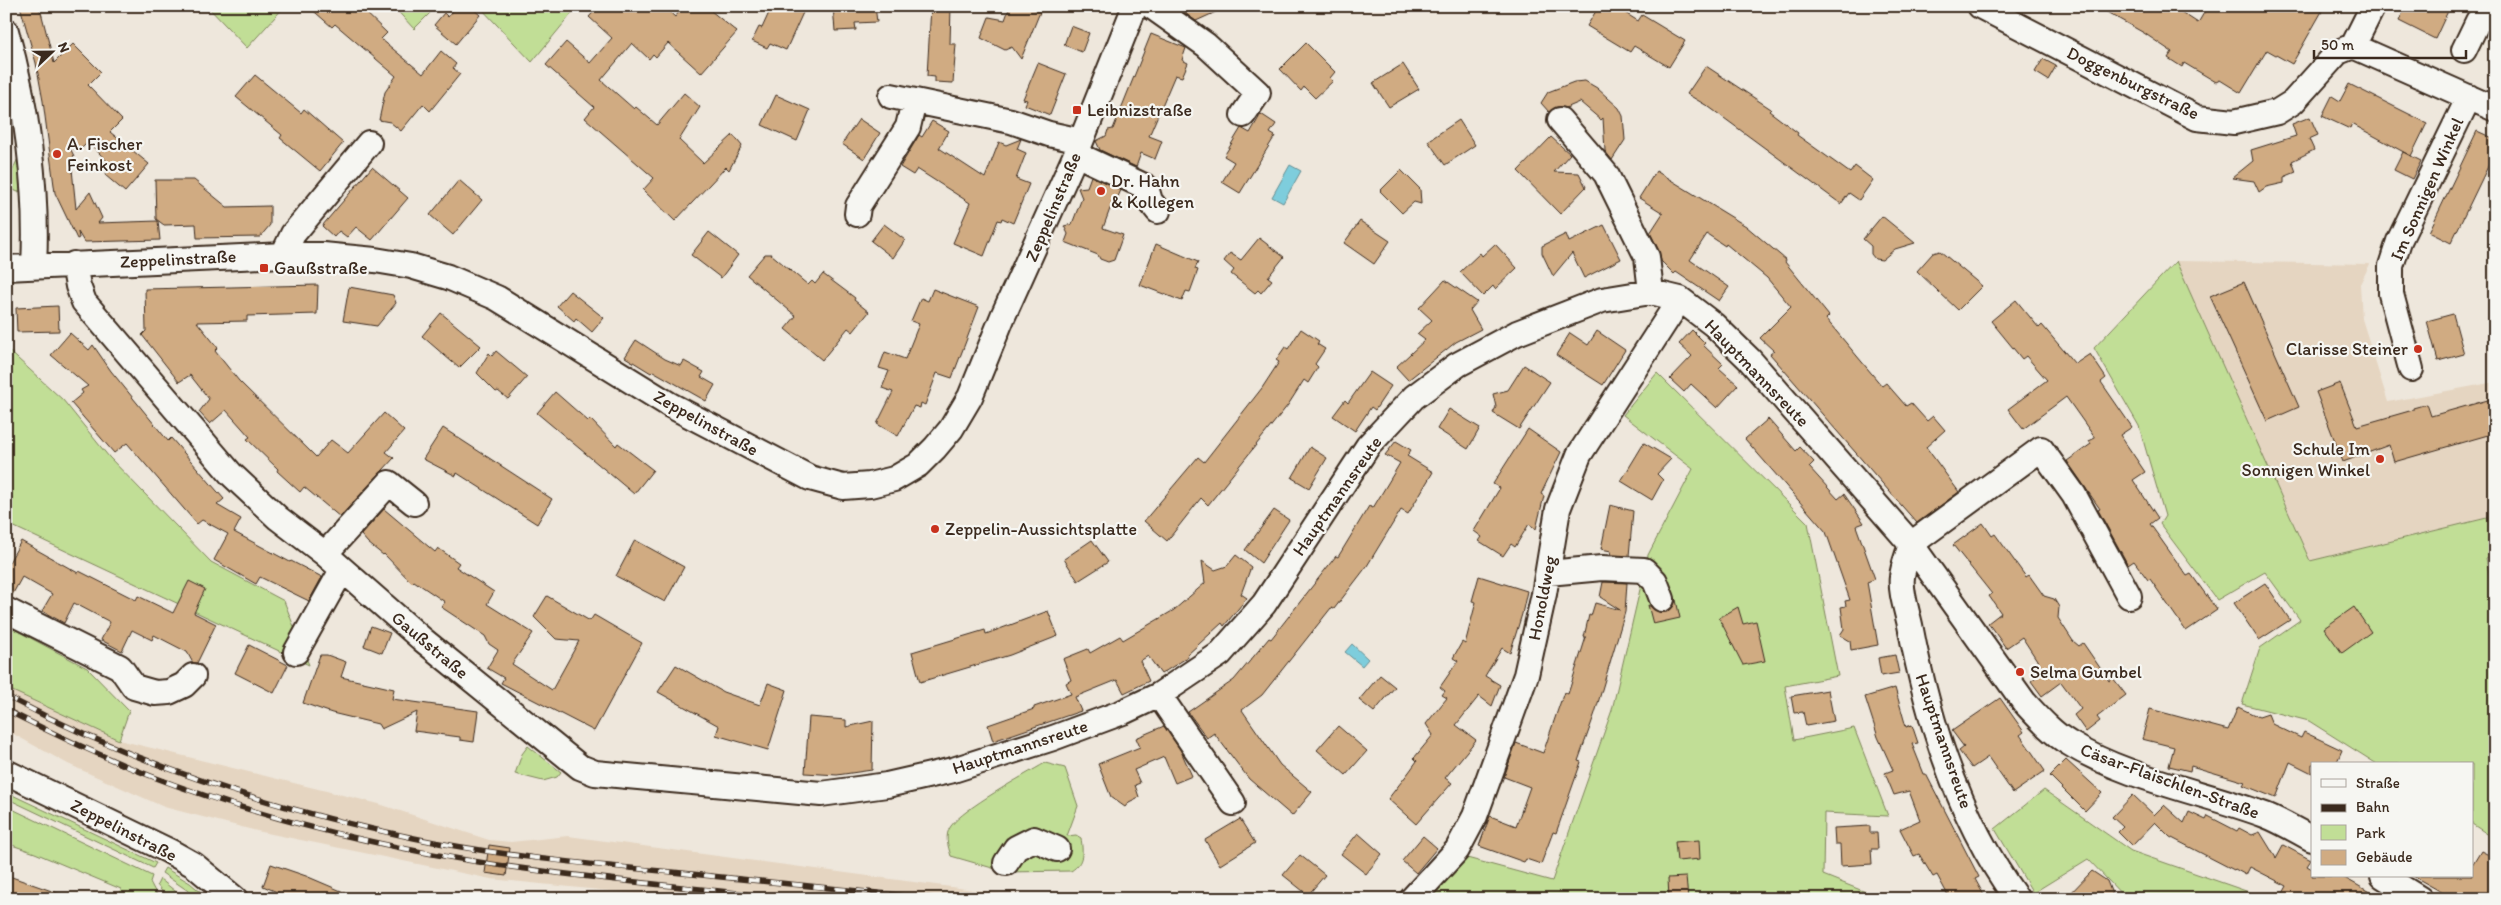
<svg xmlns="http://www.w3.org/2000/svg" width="2501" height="905" viewBox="0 0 2501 905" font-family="Itim,sans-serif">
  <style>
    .built { fill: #e5d5c1 }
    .green { fill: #c1de96; stroke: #7e845a }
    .water { fill: #7ecddc; stroke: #638c90 }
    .building { fill: #d0ab82; stroke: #3b2a1e }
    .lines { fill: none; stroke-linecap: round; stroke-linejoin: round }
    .minor-casing { stroke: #3b2a1e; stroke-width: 28 }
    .minor { stroke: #f6f6f2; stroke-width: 24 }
    .rail-casing { stroke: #3b2a1e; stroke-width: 5.5 }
    .rail { stroke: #f6f6f2; stroke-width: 4; stroke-dasharray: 11; stroke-linecap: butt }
    .poi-dot { fill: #c8321e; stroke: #f6f6f2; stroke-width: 2 }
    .labels { text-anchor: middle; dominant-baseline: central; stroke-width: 4.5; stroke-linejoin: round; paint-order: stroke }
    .street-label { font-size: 18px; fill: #3b2a1e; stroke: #f6f6f2 }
    .poi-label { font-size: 18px; fill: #3b2a1e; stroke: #f6f6f2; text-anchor: start }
  </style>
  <rect width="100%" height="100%" fill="#eee7dc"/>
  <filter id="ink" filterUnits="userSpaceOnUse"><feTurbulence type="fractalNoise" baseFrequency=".02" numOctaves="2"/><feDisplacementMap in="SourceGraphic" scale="10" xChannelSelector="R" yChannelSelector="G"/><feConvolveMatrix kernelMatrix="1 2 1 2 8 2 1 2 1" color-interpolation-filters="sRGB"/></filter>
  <g filter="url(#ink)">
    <path class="built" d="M2176 261 2370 264 2360 284 2362 319 2388 402 2495 382V516L2310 561Z
      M6 688 119 740 379 804 489 840 511 842 568 836 1040 899H687L491 879 257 831 164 807 68 764 6 730Z"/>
    <path class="green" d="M207 6H285L247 48Z
      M393 6H437L414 29Z
      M479 6H578L532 62Z
      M17 146H20L22 190 18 192 11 189 7 183 18 158Z
      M2176 261 2310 561 2495 516V555L2486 558 2495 604V839L2472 824V764H2377L2309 721 2242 704 2260 648 2300 620 2265 572 2217 600 2160 524 2165 516 2139 426 2094 348Z
      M6 348 63 400 109 457 211 562 284 601 309 665 6 523Z
      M1657 373 1808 523 1838 676 1785 686 1794 740 1854 728 1888 816 1824 813 1823 875 1883 899H1430L1467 858 1552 881 1612 710 1648 555 1693 469 1623 415Z
      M6 625 87 668 129 711 119 740 6 688Z
      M528 746 561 772 557 777 543 781 515 774 522 754Z
      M1045 763 1065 768 1078 806 1067 836 1076 835 1081 838C1083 852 1084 863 1071 871L1006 872 951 856C948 846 944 835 951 826 964 808 1023 776 1045 763Z
      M2044 790 2131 851 2269 899H2126L2088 859 2033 893 1995 829Z
      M6 792 156 863 153 868 6 798Z
      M6 806 152 876 150 882 159 899H119L121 889 35 853 6 843Z
      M165 868 190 883 209 899H200L162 873Z
      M160 879 185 899H168L157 885Z"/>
    <path class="water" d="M1290 165 1301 171 1283 203 1272 197Z
      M1352 644 1368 659 1362 666 1345 652Z"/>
    <path class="building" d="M20 6H36L41 12 54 63 73 44 101 72 88 85 122 120 110 132 149 164 125 192 105 175 112 166 88 142 78 152 68 144 74 156 71 159 76 209 90 192 102 218 98 223 158 221 160 240 84 242 78 232 79 238 77 239 55 193 43 101 36 63Z
      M308 6H359L387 33 381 39 423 74 441 51 456 64 453 68 460 74 430 111 423 104 401 131 390 122 379 120 385 92 396 76 335 24 332 27Z
      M457 6H470L480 15 456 44 434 25 444 13 448 17Z
      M599 6H663L675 17 684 6H705L737 32 701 73 668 43 656 57 653 54 649 59 632 43 601 80 634 109 636 107 657 125 684 93 700 107 679 140 703 163 733 135 742 146 729 170 726 167 675 221 643 190 654 178 585 118 594 107 546 65 566 42 590 63 612 38 589 17Z
      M772 6H806L786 50 770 43 767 48 752 41 759 27 762 28Z
      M833 6H875L877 22 855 23 856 30 835 31Z
      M931 6H951L950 44H956L953 83 935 82V77L927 76Z
      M1010 6H1025L1040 12 1021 59 1012 47 1005 50 981 38 989 17 1005 20Z
      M1175 6H1229L1196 21Z
      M1599 6H1614L1638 21 1642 15 1685 41 1669 67 1634 46 1630 52 1587 26Z
      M2096 6H2172L2198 23 2208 6H2325L2292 64 2267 50 2241 93 2220 80 2216 82 2184 63 2182 67 2168 58 2172 52 2144 33Z
      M2406 6H2438L2448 11 2435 39 2399 21Z
      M1071 26 1089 33 1082 52 1064 45Z
      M1151 34 1186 48 1182 60 1188 63 1182 77 1175 75 1149 136 1162 141 1155 159 1141 153 1136 167 1100 150 1096 141 1106 136 1108 130 1113 129Z
      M1306 43 1335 72 1330 78 1333 81 1315 98 1304 87 1301 91 1280 69Z
      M2043 59 2056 66 2048 80 2035 72Z
      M1038 63 1066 74 1050 115 1025 105 1027 100 1023 99Z
      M1403 64 1419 89 1389 107 1373 83Z
      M1706 66 1771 109 1769 111 1798 133 1797 135 1850 173 1855 166 1873 180 1859 200 1849 193 1841 204 1709 107 1687 94Z
      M255 75 301 113 304 109 343 143 320 171 280 138 282 135 236 97Z
      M1585 81 1597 88 1619 108 1623 116 1625 140 1612 160 1605 151 1603 118 1601 120 1580 102 1566 108 1557 107 1549 112 1541 103 1548 92 1574 82Z
      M2349 84 2427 123 2411 156 2352 124 2350 129 2322 116 2332 96 2340 101Z
      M776 95 810 110 797 141 762 125Z
      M1261 114 1276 124 1270 133 1275 136 1240 193 1222 182 1234 162 1224 156 1241 128 1250 133Z
      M2310 117 2318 135 2309 139 2314 150 2292 161 2296 172 2284 177V183L2266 187 2259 192 2254 181 2232 178 2253 161 2251 150 2296 136 2292 124Z
      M859 119 880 133 864 159 842 144Z
      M1459 120 1475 145 1445 165 1428 141Z
      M932 121 949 131 939 148 985 178 999 142 1006 145 1021 139 1017 149 1026 153 1016 179 1029 184 1013 223 1002 218 1001 221 998 220 984 256 953 243 970 203 917 169 913 175 900 167 919 135 922 137Z
      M2477 131 2495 139V152L2451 243 2429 232Z
      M1551 137 1570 154 1554 172 1579 173 1586 187 1560 214 1518 171Z
      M2403 152 2421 161 2412 179 2394 170Z
      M372 167 408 198 372 240 356 227 347 237 339 231 334 237 322 226Z
      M1401 170 1420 189 1421 204 1414 202 1402 213 1380 191Z
      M1656 171 1746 226 1786 260 1785 262 1829 316 1826 319 1882 386 1886 383 1906 406 1911 403 1927 421 1933 416 1945 430 1926 447 1959 492 1917 523 1902 506 1770 354 1774 351 1760 338 1791 307 1767 278 1726 244 1725 246 1707 234 1690 260 1729 287 1719 301 1676 272 1674 274 1661 261 1659 251 1650 233 1663 213 1639 198Z
      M1091 176 1121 190 1117 199 1114 198 1103 228 1123 235 1114 260 1108 262 1100 259 1098 255 1065 242 1068 234 1064 226 1072 224 1082 198 1078 188 1087 187Z
      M155 180H194L227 207 270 206V225L260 237 197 238 196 224 164 225 156 219Z
      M459 180 482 200 453 235 430 215Z
      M1882 216 1915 243 1895 249 1882 260 1875 259 1871 254V246L1863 239Z
      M1360 221 1390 241 1374 264 1344 243Z
      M884 224 905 240 893 258 871 241Z
      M1604 225 1621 259 1584 278 1572 253 1553 276 1542 253V246L1566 234 1569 242Z
      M709 232 738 255 721 278 691 255Z
      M1259 238 1284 257 1268 277 1272 280 1261 293 1258 290 1255 293 1231 274 1234 270 1224 261 1230 253 1241 260Z
      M1156 244 1198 262 1195 269 1198 270 1190 292 1186 291 1182 301 1140 285Z
      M1495 244 1517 268 1495 289 1493 286 1483 296 1460 272 1480 253 1482 256Z
      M1940 251 1982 286 1958 310 1917 271 1933 253Z
      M765 254H771L808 285 812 281 815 284 823 274 855 298 854 300 869 312 853 332 848 328 822 360 785 329 796 316 747 275Z
      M1445 280 1477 302 1470 310 1481 329 1456 342 1408 380 1396 367 1425 340 1417 334 1432 320 1419 308Z
      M2244 282 2299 407 2267 421 2210 296Z
      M318 285 317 314 247 316V321L197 322 218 348 215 351 239 381 316 457 331 440 348 453 384 413 404 431 386 452 394 458 340 517 304 487 300 492 277 471 278 469 247 439 250 437 226 410 210 424 199 412 209 399 190 375 179 382 142 335 146 331 145 289Z
      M349 287 393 295 396 303 377 326 343 321Z
      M933 289 979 307 952 378 937 373 925 405 921 403 920 408 914 406 898 436 877 424 893 392 882 388 889 371 879 368 885 352 905 359 919 324 911 321 920 300 921 298 928 301Z
      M570 291 604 318 592 332 576 318 574 321 557 306Z
      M2016 300 2039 328 2042 325 2075 364 2090 354 2106 378 2101 382 2132 427 2120 435 2145 472 2133 480 2158 518 2150 524 2187 576 2191 574 2217 610 2186 631 2150 579 2148 580 2134 561 2128 565 2098 510 2100 509 2067 461 2091 444 2089 441 2095 438 2066 397 2023 429 2008 409 2047 380 2026 356 2022 359 1991 321Z
      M58 306 59 331 17 332 16 308Z
      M441 313 481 346 459 368 422 336Z
      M2453 314 2464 354 2438 361 2427 321Z
      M1301 329 1319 341 1317 344 1325 349 1315 364 1318 367 1308 383 1304 380 1288 405 1208 505 1201 498 1167 541 1144 521 1198 457 1204 462 1262 388 1279 362 1276 360 1285 347 1288 349Z
      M1692 330 1705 343 1703 345 1723 364 1719 368 1738 385 1717 408 1691 384 1684 392 1670 379 1692 356 1679 344Z
      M1597 331 1625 350 1603 385 1556 355 1570 333 1588 345Z
      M70 333 89 350 93 345 111 371 168 441 171 438 224 499 217 505 241 519 234 532 290 562 291 561 322 577 309 601 260 577 256 584 214 560 228 534 202 520 197 524 127 443 114 453 71 403 83 393 81 390 88 386 51 355Z
      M636 340 665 359 681 366 684 361 704 372 701 377 715 385 706 401 653 371 651 373 625 357Z
      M496 351 527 377 508 399 498 391 496 392 477 373 489 353 492 356Z
      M1524 365 1550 382 1519 429 1493 413 1496 407 1493 394 1508 390Z
      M1370 372 1391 386 1375 410 1371 407 1355 431 1333 416 1345 400 1348 403Z
      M2340 383 2357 426 2413 410V408L2427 404 2431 416 2495 398V433L2394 462 2389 445 2343 462 2316 392Z
      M555 392 588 421 590 419 616 446 618 443 653 470 634 494 537 413Z
      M1449 409 1480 428 1468 449 1437 429Z
      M1768 419 1796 451 1800 447 1814 462 1809 467 1838 499 1844 494 1864 523 1856 526 1875 579 1867 582 1878 645 1851 650 1850 641 1840 635 1844 629 1841 607 1846 606 1845 601 1850 600 1826 532 1745 439Z
      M443 428 552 499 537 524 457 473 456 476 423 459Z
      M1528 429 1561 452 1541 494 1544 496 1536 529 1529 524 1515 547 1511 544 1503 556 1479 541 1482 537 1474 531 1500 488 1493 484Z
      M1396 441 1411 450 1407 456 1433 472 1408 514 1401 510 1367 566 1334 609 1331 608 1262 695 1242 710 1280 765 1312 792 1292 816 1249 779 1214 733 1207 738 1188 712 1234 680 1269 638 1271 639 1336 556 1338 557 1369 506 1373 508 1400 463 1385 455Z
      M1644 443 1671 459 1657 474 1663 480 1652 500 1621 481Z
      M1310 447 1327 458 1309 488 1292 478Z
      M1610 505 1633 511 1629 556 1610 555 1611 551 1601 549Z
      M384 509 435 552 438 548 459 563 456 567 494 592 487 604 533 633 512 664 552 690 579 641 556 639 534 617 547 596 590 621 594 615 642 643 594 731 501 683 504 678 487 668 498 650 489 644 485 636 441 607 445 602 414 581 412 583 384 554 383 555 368 543 361 535Z
      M1274 510 1289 520 1261 563 1245 550Z
      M1983 523 1992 536 1995 534 2026 577 2029 575 2044 596 2054 599 2059 607 2058 618 2073 641 2079 646 2083 643 2109 681 2113 678 2126 695 2097 717 2100 721 2086 732 2074 715 2081 709 2061 682 2042 696 2031 681 2044 671 2022 637 2006 648 1988 623 2001 613 1989 596 1992 594 1953 545Z
      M635 540 684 567 665 602 616 576Z
      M1092 540 1108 562 1078 581 1064 559Z
      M21 541 78 573 79 571 136 600 138 596 173 613 189 581 205 589 194 613 216 624 197 663H193L187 652 154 635 152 640 132 630 122 651 101 640 110 622 74 603 64 623 42 611 52 594 22 577 11 597 6 596V568Z
      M1236 555 1251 567 1241 594 1247 598 1224 626 1222 623 1187 655 1188 657 1161 674 1148 656 1140 661 1149 681 1124 693 1117 680 1075 697 1081 711 993 741 988 725 1034 709V707L1071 694 1066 683 1071 680 1063 659 1088 649 1090 653 1120 636 1123 640 1174 610 1205 583 1202 561 1215 570 1227 566Z
      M1479 576 1527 591 1522 614 1510 653 1502 648 1485 676 1500 685 1492 706 1479 696 1456 725 1476 740 1445 778 1452 783 1416 824 1388 799 1409 772 1417 761 1414 758 1433 735 1426 724 1447 698 1442 695 1445 691 1440 687 1458 661 1453 658 1462 642 1465 644 1476 602 1472 601Z
      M1603 582 1627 583 1625 612 1595 713 1578 761 1581 762 1556 833 1553 832 1541 864 1526 859 1524 862 1479 846 1490 816 1516 826 1530 787 1504 777 1516 743 1543 753 1564 692 1568 694 1586 637H1584L1589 615 1591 616 1595 603 1620 610 1600 597Z
      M2265 583 2290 620 2259 640 2234 603Z
      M1676 600 1680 618 1653 624 1648 605 1659 612H1667L1673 607Z
      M1738 607 1743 624 1756 621 1765 661 1743 665 1719 618Z
      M2354 607 2371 632 2342 653 2324 628Z
      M1048 611 1058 636 1010 655 920 682 912 652 985 630 986 634Z
      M371 626 390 633 382 653 364 646Z
      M249 645 288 665 274 693 235 673Z
      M320 655H327L346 662 341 677 394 689 392 699 478 711 474 742 460 740V737L414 731 417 712 381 729 378 724 332 713 303 703Z
      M1895 655 1899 673 1881 676 1878 658Z
      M676 665 723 692 760 705 768 683 787 690 768 750 716 735 719 726 658 692Z
      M1380 675 1395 687 1374 712 1359 700Z
      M1895 688 1906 727 1912 725 1918 743 1912 744 1924 774H1926L1979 877 1975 879 1986 899H1950L1937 875 1933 877 1919 854 1914 856 1900 829 1920 820 1909 791 1894 795 1885 773 1893 770 1878 737 1865 697Z
      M1828 690 1834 721 1806 726 1803 712 1794 713 1791 696Z
      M2000 698 2024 732 2020 735 2045 771 2013 793 1988 757 1972 768 1959 751 1964 747 1952 731Z
      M2238 707 2259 717 2268 714 2272 724 2301 738 2304 732 2342 750 2336 764H2312V773L2290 762 2276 798 2243 785 2245 782 2191 766 2190 771 2169 766 2174 747 2142 739 2150 709 2228 730Z
      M809 717 846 720V727L873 721 872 770 837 775 805 773Z
      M1164 726 1180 749 1192 776 1175 783 1164 757 1134 770 1140 783 1135 785 1139 797 1129 802 1125 807 1111 797 1098 764 1140 747 1136 738Z
      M1338 726 1367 751 1346 775 1317 750Z
      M2066 760 2102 793 2085 811 2050 776Z
      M2133 795 2154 815 2164 805 2184 823 2189 812 2206 820 2208 816 2237 831 2239 828 2252 835 2260 832 2276 858 2283 845 2311 860 2307 866 2312 869V876H2341L2382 899H2280L2287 886 2250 867 2246 875 2235 869 2234 870 2170 837 2155 822 2132 846 2118 832 2123 827 2112 817Z
      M1240 819 1255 843 1220 865 1205 840Z
      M1870 826V833H1877L1878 849H1871L1872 864 1841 866 1840 844H1835L1834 828Z
      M1358 833 1382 854 1366 874 1341 854Z
      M1423 836 1437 848 1416 873 1402 861Z
      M1699 840 1700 859 1677 861 1675 842Z
      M489 845 510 848 506 876 485 873Z
      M2481 851 2495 858V899H2454L2413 876H2472V866Z
      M1300 855 1325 875 1308 895 1283 875Z
      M271 864 306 876 360 899H293L263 886Z
      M2092 871 2107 881 2114 899H2065Z
      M6 875 66 896V899H6Z
      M1686 877 1688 899H1669L1668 878Z"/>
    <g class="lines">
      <g class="minor-casing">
        <path id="minor" d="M1151 6 1206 45 1258 93 1243 115
          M1980 6 2197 118 2234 122 2277 112 2293 102 2338 52 2353 46 2495 109
          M6 31C27 104 38 191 34 266
          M2353 46 2373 6
          M2464 50 2478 21 2495 15
          M891 96 1011 121 1049 134 1081 141
          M1560 120 1606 174 1647 257 1651 292
          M1076 154 1146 187 1150 201 1158 211
          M857 214 858 206 908 127 914 101
          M283 255 293 234 369 143
          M74 264 78 286 84 302 231 474 278 518 325 554 423 640 580 767 595 773 821 794 887 785 953 770 1053 738 1123 712 1159 695 1220 654 1264 604 1368 446 1414 397 1457 365 1517 333 1602 300 1651 292 1680 299 1714 325 1749 359 1911 544C1908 555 1903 566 1902 577 1900 591 1907 611 1910 625 1928 721 1959 820 2017 899
          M6 268 283 255H323L375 260 411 266 448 277 497 298 670 405 810 478 843 487 870 485 894 479 918 465 935 448 951 429 970 397 1003 316 1076 154 1135 6
          M2411 369 2391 294V266L2399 241 2469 97
          M325 554 389 483 414 503
          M1548 573 1602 568 1644 570 1655 581 1662 599
          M2129 596 2074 495 2041 449 1911 544 2024 702C2038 717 2052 733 2069 743 2125 778 2203 792 2265 815 2281 821 2297 831 2312 839
          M6 610 120 667 134 687 155 693 169 692 184 685 193 676
          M296 652 342 570
          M1159 695 1233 803
          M6 772 169 851 194 865 235 899
          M1006 863 1016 848 1034 839 1057 849
          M2383 876 2420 899
          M1412 899 1457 850 1475 816 1526 675 1544 594 1558 509 1579 455 1680 299"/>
      </g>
      <use href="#minor" class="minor"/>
      <g class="rail-casing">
        <path id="rail" d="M6 696C134 764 273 809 414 838 499 856 586 864 672 872 760 881 848 890 936 899
          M6 710C54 734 102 757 151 776 260 818 376 846 491 864 590 879 691 887 791 899"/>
      </g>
      <use href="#rail" class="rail"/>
    </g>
  </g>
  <g class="poi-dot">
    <rect x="1072" y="105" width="10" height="10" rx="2.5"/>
    <circle cx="57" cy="154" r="5"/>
    <circle cx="1101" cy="191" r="5"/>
    <rect x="259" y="263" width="10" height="10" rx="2.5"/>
    <circle cx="2418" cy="349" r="5"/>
    <circle cx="2380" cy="459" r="5"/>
    <circle cx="935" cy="529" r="5"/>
    <circle cx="2020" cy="672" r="5"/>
  </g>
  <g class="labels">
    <g class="street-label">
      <text transform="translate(2133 83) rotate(26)">Doggenburgstraße</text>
      <text transform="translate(2427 189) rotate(-66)">Im Sonnigen Winkel</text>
      <text transform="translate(1053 207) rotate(-67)">Zeppelinstraße</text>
      <text transform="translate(178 259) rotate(-3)">Zeppelinstraße</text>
      <text transform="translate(1757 373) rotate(46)">Hauptmannsreute</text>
      <text transform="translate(706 423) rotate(29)">Zeppelinstraße</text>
      <text transform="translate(1337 496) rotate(-55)">Hauptmannsreute</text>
      <text transform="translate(1542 598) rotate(-79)">Honoldweg</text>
      <text transform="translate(430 645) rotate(40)">Gaußstraße</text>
      <text transform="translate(1944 741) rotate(71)">Hauptmannsreute</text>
      <text transform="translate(1020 747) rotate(-18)">Hauptmannsreute</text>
      <text transform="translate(2170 781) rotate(20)">Cäsar-Flaischlen-Straße</text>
      <text transform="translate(124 830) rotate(27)">Zeppelinstraße</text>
    </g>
    <g class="poi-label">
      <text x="1087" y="110">Leibnizstraße</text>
      <text x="67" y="144">A. Fischer<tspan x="67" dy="21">Feinkost</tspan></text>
      <text x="1111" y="181">Dr. Hahn<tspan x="1111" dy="21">&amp; Kollegen</tspan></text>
      <text x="274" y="268">Gaußstraße</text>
      <text x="2408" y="349" text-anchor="end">Clarisse Steiner</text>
      <text x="2370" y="449" text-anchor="end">Schule Im<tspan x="2370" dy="21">Sonnigen Winkel</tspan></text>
      <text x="945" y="529">Zeppelin-Aussichtsplatte</text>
      <text x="2030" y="672">Selma Gumbel</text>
    </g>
  </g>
  <rect width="2501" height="905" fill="none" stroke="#f6f6f2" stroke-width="25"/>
  <rect x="12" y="12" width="2476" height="880" fill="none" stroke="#3b2a1e" stroke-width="2" filter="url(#ink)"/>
  <rect x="2311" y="762" width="162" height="115" fill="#f6f6f2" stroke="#aba49d"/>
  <rect x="2321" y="779" width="25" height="8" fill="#f6f6f2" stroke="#aba49d"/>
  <text x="2356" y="788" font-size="15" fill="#3b2a1e">Straße</text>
  <rect x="2321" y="804" width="25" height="8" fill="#3b2a1e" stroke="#aba49d"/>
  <text x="2356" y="812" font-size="15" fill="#3b2a1e">Bahn</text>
  <rect x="2321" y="825" width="25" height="15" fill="#c1de96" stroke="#aba49d"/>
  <text x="2356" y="838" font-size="15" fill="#3b2a1e">Park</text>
  <rect x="2321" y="850" width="25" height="15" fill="#d0ab82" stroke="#aba49d"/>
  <text x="2356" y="862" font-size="15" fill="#3b2a1e">Gebäude</text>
  <g transform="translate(52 52) rotate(68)" stroke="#f6f6f2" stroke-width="4" paint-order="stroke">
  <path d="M0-4L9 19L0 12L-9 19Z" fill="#3b2a1e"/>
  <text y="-8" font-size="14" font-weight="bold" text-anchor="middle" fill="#3b2a1e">N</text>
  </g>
  <path d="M2314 50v8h152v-8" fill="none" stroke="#3b2a1e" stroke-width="2.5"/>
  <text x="2321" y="50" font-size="15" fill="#3b2a1e" stroke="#f6f6f2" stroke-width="4" paint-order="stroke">50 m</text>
</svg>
